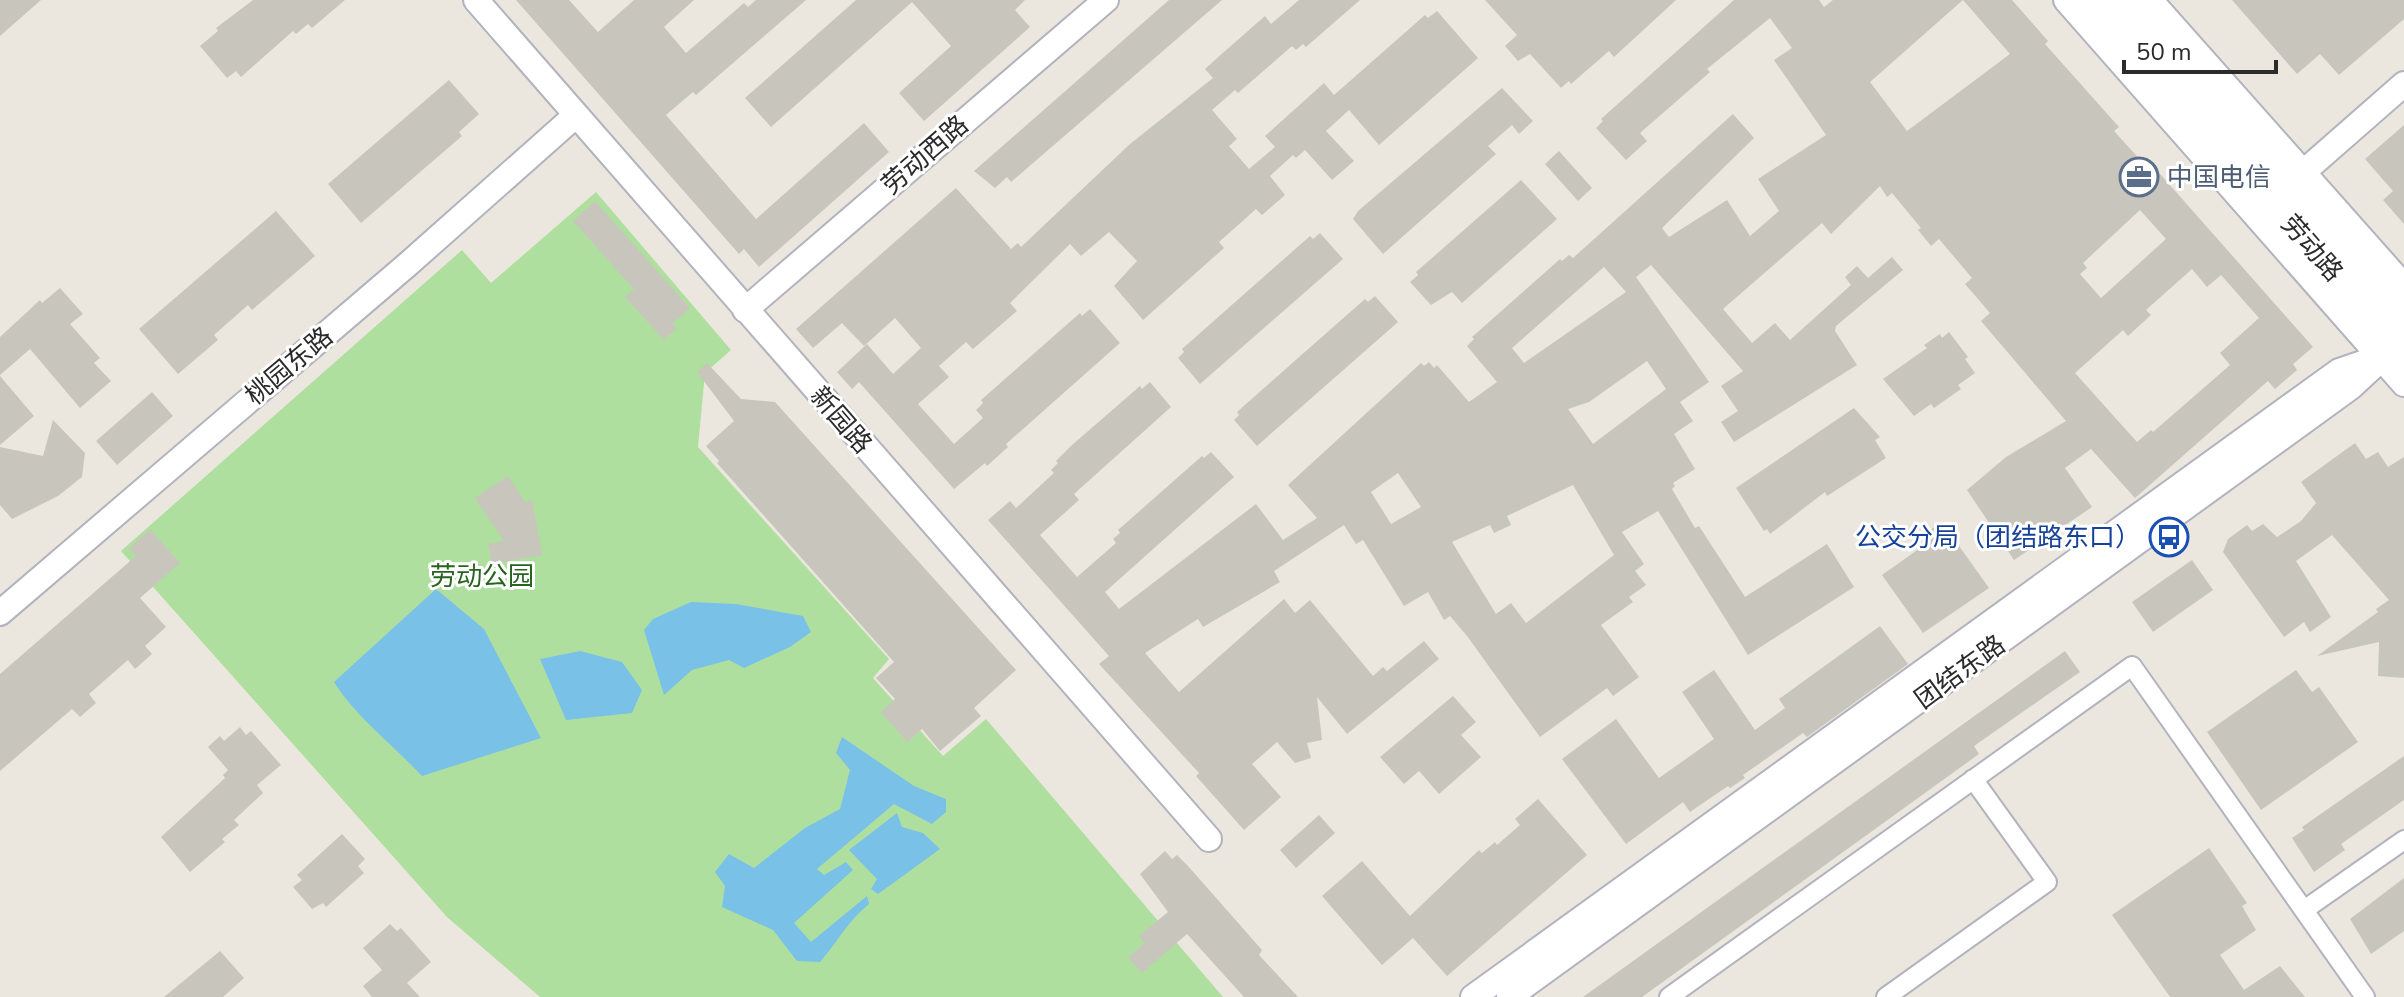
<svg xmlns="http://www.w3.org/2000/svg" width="2404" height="997" viewBox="0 0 2404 997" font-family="'Nunito Sans','Noto Sans SC',sans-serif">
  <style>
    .green { fill: #afdf9f }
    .water { fill: #79c1e7 }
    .building { fill: #c8c5bd; fill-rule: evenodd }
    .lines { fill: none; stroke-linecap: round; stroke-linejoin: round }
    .minor-casing { stroke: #b2b3be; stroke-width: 22 }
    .tertiary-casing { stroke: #b2b3be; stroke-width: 28 }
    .secondary-casing { stroke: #b2b3be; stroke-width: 30 }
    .minor { stroke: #fff; stroke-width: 18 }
    .tertiary { stroke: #fff; stroke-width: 24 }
    .secondary { stroke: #fff; stroke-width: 26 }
    .labels { text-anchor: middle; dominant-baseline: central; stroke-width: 6; stroke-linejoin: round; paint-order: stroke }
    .street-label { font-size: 26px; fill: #2b2b2b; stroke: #fff }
    .service-label { font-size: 26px; fill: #4e5e75; stroke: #fff; text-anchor: start }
    .transit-label { font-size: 26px; fill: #164399; stroke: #fff; text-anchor: end }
    .park-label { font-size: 26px; fill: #28641f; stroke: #fff }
  </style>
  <rect width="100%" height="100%" fill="#ece7de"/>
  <path class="green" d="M596 192 731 350 705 373 698 447 889 659 873 678 943 756 986 719 1223 997H540L447 917 121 551 462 250 491 283Z"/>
  <path class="water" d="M436 589 484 629 541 738 422 776C394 746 355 716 334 682Z
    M691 602 736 604 803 616 811 632 790 647 744 668 729 660 692 670 664 695 644 630 653 619Z
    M580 651 622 662 642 690 632 713 566 720 540 659Z
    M842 737 914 786 946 799V812L932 824 894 804 817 869 824 875 846 862 853 870 794 923 811 942 867 896 869 904C847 922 839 940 820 962L797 961 773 930 722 907 725 886 715 872 729 854 754 868 805 828 840 809 850 770 836 753Z
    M897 813 902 827 923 833 940 849 878 894 871 889 877 879 849 850Z"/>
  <path class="building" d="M0 0H41L0 36Z
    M253 0H345L312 28 308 24 296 34 293 31 241 77 236 71 227 78 200 46 218 31 216 28Z
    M516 0H569L598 32 634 0H694L664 27 686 53 744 3 748 7 756 0H806L696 95 693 92 666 115 756 219 864 123 889 152 759 267 744 249 739 254Z
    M856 0H1025L1015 10 1030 27 924 121 899 93 951 46 912 2 771 127 745 98Z
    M1169 0H1222L1011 182 1007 177 995 188 974 171Z
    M1299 0H1360L1306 47 1303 44 1296 50 1292 46 1238 93 1235 90 1212 110 1237 139 1229 146 1249 169 1275 147 1265 136 1324 83 1334 95 1425 15 1428 18 1437 11 1478 58 1379 145 1349 110 1326 131 1354 161 1332 180 1305 150 1296 158 1293 155 1270 176 1285 195 1262 215 1256 209 1219 242 1224 248 1143 320 1114 286 1137 261 1109 232 1081 256 1070 244 1010 303 1017 311 973 349 966 342 939 366 949 377 918 404 954 444 983 418 976 410 983 403 981 400 1080 313 1082 316 1090 309 1120 343 1006 444 1008 447 987 466 985 463 954 489 859 382 852 389 837 372 867 344 893 374 921 348 895 318 864 346 842 323 813 348 796 329 956 188 1011 249 1018 243 1021 247 1130 144 1213 78 1205 69 1216 59 1265 16 1271 24Z
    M1485 0H1676L1614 57 1609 51 1571 84 1569 81 1561 88 1530 54 1518 61 1505 46 1517 35Z
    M1734 0H1819L1824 7 1833 0H1963L1870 82 1907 131 2010 54 1963 0H2012L2048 41 2045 44 2119 127 2114 131 2145 165 2148 162 2161 175 2313 347 2293 364 2297 370 2275 389 2268 381 2135 498 2091 449 2065 468 2092 507 2014 560 1967 490 2006 457 2066 421 1981 321 1990 313 1965 284 1972 278 1939 239 1931 246 1918 230 1921 228 1892 193 1887 197 1880 186 1831 234 1822 223 1723 309 1752 343 1775 323 1790 340 1851 285 1845 277 1857 266 1868 278 1892 257 1903 270 1836 326 1835 331 1857 365 1734 442 1721 422 1738 411 1721 386 1743 371 1651 265 1636 277 1709 382 1680 402 1693 421 1674 434 1695 469 1673 483 1675 486 1672 489 1695 528 1699 526 1745 597 1827 544 1854 587 1748 655 1658 511 1622 532 1644 564 1635 571 1646 585 1629 597 1633 602 1601 625 1639 677 1613 696 1607 688 1540 737 1467 636 1450 616 1444 620 1428 592 1404 606 1363 540 1356 544 1344 525 1274 571 1280 582 1203 627 1198 619 1145 653 1179 692 1284 599 1295 613 1310 600 1373 676 1383 667 1387 671 1424 641 1439 659 1347 734 1317 697 1322 740 1307 743 1311 758 1295 763 1277 742 1252 764 1281 797 1244 830 1196 776 1199 773 1099 664 1109 656 988 520 1010 501 1016 508 1054 473 1051 470 1058 463 1056 461 1072 445 1140 386 1142 389 1150 382 1171 407 1074 494 1079 500 1040 535 1077 577 1116 543 1113 539 1120 533 1118 530 1202 456 1204 458 1211 452 1234 477 1105 592 1119 609 1256 504 1283 540 1317 518 1288 485 1421 363 1424 366 1429 362 1434 368 1437 365 1469 402 1497 382 1467 346 1474 339 1472 337 1560 259 1562 261 1569 255 1573 258 1733 114 1754 138 1662 228 1669 237 1727 200 1750 236 1779 211 1758 179 1826 135 1774 60 1792 48 1770 18 1707 69 1710 72 1640 133 1647 141 1626 160 1596 128 1603 121 1601 119ZM2140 210 2166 239 2101 298 2080 274 2087 268 2083 263ZM1604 267 1626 292 1524 363 1512 348ZM2192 269 2207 287 2221 275 2259 318 2220 353 2230 365 2153 432 2151 430 2137 442 2075 373 2123 330 2128 336 2151 315 2146 310ZM1647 361 1666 389 1593 444 1568 409 1589 402ZM1398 473 1421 507 1391 524 1371 492ZM1573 485 1614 555 1526 623 1511 603 1496 614 1452 542 1490 525 1494 533 1511 525 1507 516Z
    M2232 0H2404V19L2339 75 2320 54 2297 74Z
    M449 80 479 114 459 132 462 136 361 223 328 184Z
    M1502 88 1533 121 1519 134 1512 125 1488 146 1496 154 1383 254 1353 219 1358 211Z
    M2404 125V224L2383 200 2393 191 2365 159Z
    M1559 151 1592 188 1578 201 1545 164Z
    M1521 180 1557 219 1462 303 1452 292 1431 305 1410 282 1418 275 1416 272Z
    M595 201 690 308 672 324 677 328 664 340 625 297 634 289 573 221Z
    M276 211 315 256 252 310 248 305 214 335 218 340 178 374 139 329Z
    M1320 233 1343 259 1200 384 1178 358 1184 352 1182 349 1310 236 1313 239Z
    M60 288 83 314 70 324 100 358 94 363 111 381 80 408 30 349 0 375V337L40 300 42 303Z
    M1375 296 1398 322 1257 446 1234 420 1239 415 1237 412 1365 299 1368 302Z
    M1949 332 1968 357 1965 359 1975 373 1958 385 1961 389 1934 408 1931 404 1914 416 1883 379 1927 348 1924 345 1940 334 1942 338Z
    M707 363 741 399 775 402 1016 670 974 708 981 716 940 751 922 729 907 742 881 712 895 699 876 678 894 662 717 463 719 461 706 446 734 421 697 372Z
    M0 376 34 416 0 445Z
    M152 392 173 416 117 465 96 441Z
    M1854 408 1880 437 1875 440 1886 458 1827 496 1825 492 1770 534 1767 529 1764 531 1736 488Z
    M53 420 85 453 82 477 58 496 12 519 0 505V447L43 456Z
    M2355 443 2366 459 2378 452 2388 467 2404 457V678L2378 676 2379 642 2317 656 2378 612 2376 609 2389 600 2332 535 2296 561 2331 617 2310 632 2304 622 2284 637 2223 552 2228 539 2247 525 2252 531 2263 524 2277 537 2301 521 2316 503 2301 482Z
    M508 476 525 502 532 500 542 555 492 564 488 544 504 541 475 498Z
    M1942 522 1989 588 1923 633 1882 575 1930 541 1924 534Z
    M150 529 180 563 140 598 166 627 145 646 152 654 135 669 128 660 89 694 96 703 80 717 72 709 0 771V674L136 556 129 548Z
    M2192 560 2213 590 2153 632 2132 602Z
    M1880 626 1908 664 1807 737 1803 733 1743 775 1745 778 1730 788 1728 786 1690 812 1683 802 1626 844 1562 759 1616 719 1659 778 1714 739 1682 692 1714 670 1755 730 1785 708 1779 699Z
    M2065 651 2080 672 1974 746 1979 754 1642 997H1583Z
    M2296 670 2312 692 2319 687 2358 742 2261 810 2207 732Z
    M1453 696 1476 722 1461 735 1481 757 1439 794 1419 771 1404 784 1380 757Z
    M240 727 246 735 251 731 281 765 257 785 263 793 234 820 239 825 222 839 225 842 190 872 161 837 225 778 223 775 228 770 208 747 220 736 224 741Z
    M2404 756V800L2341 844 2345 850 2314 872 2292 838 2304 830 2302 827Z
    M1538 799 1587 855 1447 976 1413 938 1382 965 1322 896 1362 861 1410 916 1479 850 1482 853 1495 842 1497 845 1520 825 1515 819Z
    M1319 815 1335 833 1296 868 1280 850Z
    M342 834 365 859 358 866 364 873 326 907 323 903 312 909 293 887 302 880 297 875Z
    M2209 848 2247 903 2242 906 2256 930 2220 955 2244 990 2280 966 2305 997H2170L2112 915Z
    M1165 851 1172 859 1177 855 1188 866 1262 950 1259 955 1298 997H1244L1187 934 1142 973 1128 957 1145 943 1139 936 1168 912 1140 874Z
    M2404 878V931L2371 954 2350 919Z
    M390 924 397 931 401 928 431 962 407 983 420 997H372L363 986 382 970 363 948Z
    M220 951 244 978 223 997H164Z"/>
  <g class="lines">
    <g class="minor-casing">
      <path id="minor" d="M2304 910 2404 840
        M1669 997 2132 666 2365 997
        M1886 997 2047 882 1973 779"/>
    </g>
    <g class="tertiary-casing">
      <path id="tertiary" d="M476 0 1209 839
        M2066 0 2404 384
        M2150 0 2404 286
        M2291 183 2404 84
        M745 310 1106 0
        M0 613 407 265 575 116
        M1473 997 2339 371 2374 359
        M1509 997 2351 387 2404 338"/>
    </g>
    <g class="secondary-casing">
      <path id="secondary" d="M2093 0 2404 353
        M2123 0 2404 318"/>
    </g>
    <use href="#minor" class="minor"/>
    <use href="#tertiary" class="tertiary"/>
    <use href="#secondary" class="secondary"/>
  </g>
  <defs>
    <g id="office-ring" transform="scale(2)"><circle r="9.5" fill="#fff" stroke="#5c6f8a" stroke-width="1.5"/><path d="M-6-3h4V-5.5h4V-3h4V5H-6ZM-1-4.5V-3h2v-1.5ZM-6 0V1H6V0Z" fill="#5c6f8a"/></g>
    <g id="bus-ring" transform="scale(2)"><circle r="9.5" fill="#fff" stroke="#1a4fb4" stroke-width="1.5"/><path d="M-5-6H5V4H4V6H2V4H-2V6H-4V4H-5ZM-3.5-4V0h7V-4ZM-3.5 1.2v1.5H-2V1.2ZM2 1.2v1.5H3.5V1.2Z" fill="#1a4fb4"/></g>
  </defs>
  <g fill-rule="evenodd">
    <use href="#office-ring" x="2139" y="177"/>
    <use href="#bus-ring" x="2169" y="537"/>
  </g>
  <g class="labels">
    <g class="street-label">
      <text transform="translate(925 155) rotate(-41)">劳动西路</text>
      <text transform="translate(2312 248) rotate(49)">劳动路</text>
      <text transform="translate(289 366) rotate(-40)">桃园东路</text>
      <text transform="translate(841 420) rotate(49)">新园路</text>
      <text transform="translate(1960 672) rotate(-36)">团结东路</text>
    </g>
    <g class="service-label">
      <text x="2167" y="177">中国电信</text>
    </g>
    <g class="transit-label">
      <text x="2141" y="537">公交分局（团结路东口）</text>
    </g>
    <g class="park-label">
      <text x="482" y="576">劳动公园</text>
    </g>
  </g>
  <path d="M2124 60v12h152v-12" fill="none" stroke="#2b2b2b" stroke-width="4"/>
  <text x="2136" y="60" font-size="24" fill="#2b2b2b" stroke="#ffffff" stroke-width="6" paint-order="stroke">50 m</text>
</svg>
